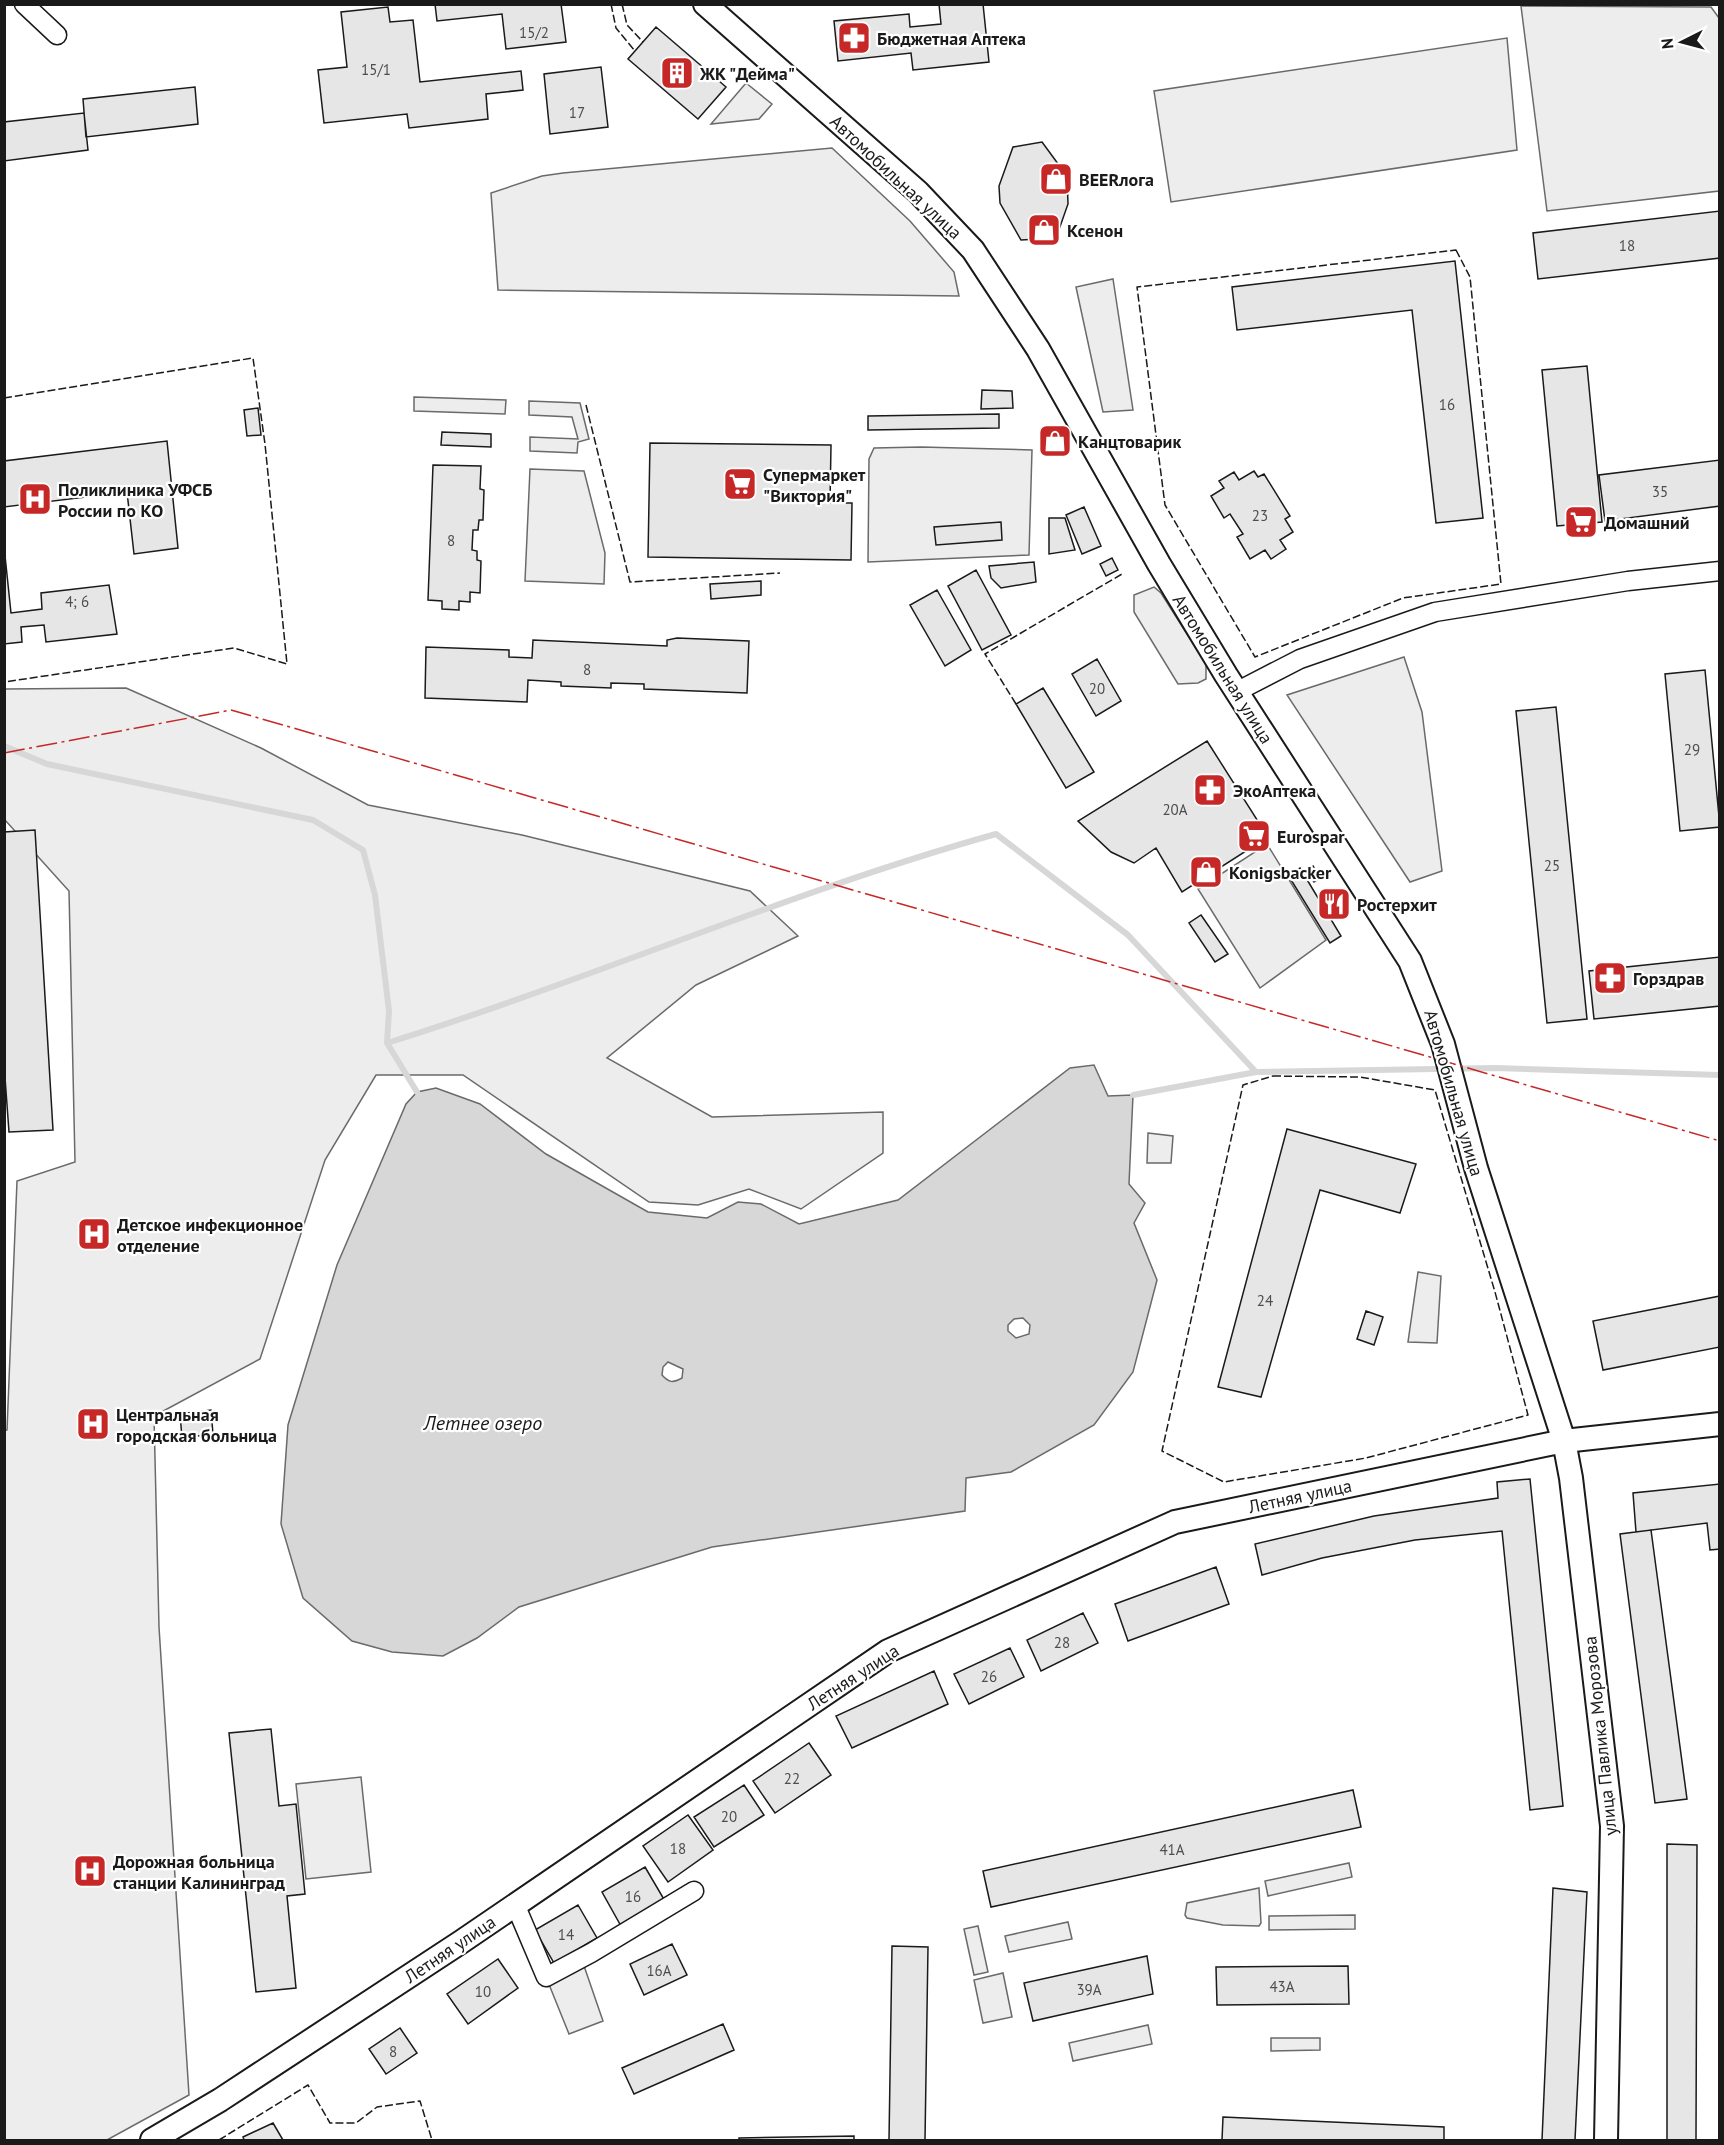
<svg xmlns="http://www.w3.org/2000/svg" width="1724" height="2145" viewBox="0 0 1724 2145" font-family="'PT Sans',sans-serif">
  <style>
    .built { fill: #ededed; stroke: #6a6a6a; stroke-width: 1.5 }
    .water { fill: #d7d7d7; stroke: #6a6a6a; stroke-width: 1.5; fill-rule: evenodd }
    .lines { fill: none; stroke-linecap: round; stroke-linejoin: round }
    .stream { stroke: #d7d7d7; stroke-width: 6 }
    .building { fill: #e6e6e6; stroke: #1a1a1a; stroke-width: 1.5 }
    .minor-casing { stroke: #1a1a1a; stroke-width: 21 }
    .tertiary-casing { stroke: #1a1a1a; stroke-width: 26 }
    .minor { stroke: #fff; stroke-width: 18 }
    .tertiary { stroke: #fff; stroke-width: 22 }
    .fence { stroke: #1a1a1a; stroke-width: 1.5; stroke-dasharray: 8 3; stroke-linecap: butt }
    .power { stroke: #c62828; stroke-width: 1.5; stroke-dasharray: 21 4.5 3 4.5; stroke-linecap: butt }
    .labels { text-anchor: middle; dominant-baseline: central; stroke-width: 4.5; stroke-linejoin: round; paint-order: stroke }
    .number-label { font-size: 15px; fill: #4d4d4d }
    .poi-label { font-size: 18px; font-weight: bold; fill: #1a1a1a; stroke: #fff; text-anchor: start }
    .street-label { font-size: 18px; fill: #1a1a1a; stroke: #fff }
    .water-label { font-size: 20px; font-style: italic; fill: #1a1a1a; stroke: #fff }
  </style>
  <rect width="100%" height="100%" fill="#fff"/>
  <path class="built" d="M1521 6 1711 7 1719 18V191L1547 211Z
    M1507 38 1517 150 1171 202 1154 91Z
    M746 83 772 104 759 119 711 124Z
    M832 148 910 221 954 272 959 296 498 290 491 193 542 176 563 173Z
    M1113 279 1133 410 1103 412 1076 287Z
    M414 397 506 400 505 414 414 411Z
    M529 401 580 403 589 439 578 442 577 453 530 451V437L578 439 572 417 529 415Z
    M921 447 1032 450 1029 555 868 562 869 459 874 448Z
    M530 469 584 471 605 553 604 584 525 581Z
    M1154 587 1161 593 1206 664V679L1198 683 1178 684 1134 612V595Z
    M1404 657 1422 712 1442 871 1410 882 1287 695Z
    M126 688 261 748 368 805 522 835 750 891 798 936 696 985 607 1058 712 1117 883 1112V1153L801 1209 749 1189 698 1205 649 1202 463 1075H376L325 1160 260 1359 154 1416 159 1627 189 2095 107 2140H5L4 1431 7 1430 17 1181 75 1162 69 891 5 820V689Z
    M1267 844 1326 940 1260 988 1198 889Z
    M1148 1133 1173 1136 1171 1163H1147Z
    M1418 1272 1441 1276 1437 1343 1408 1342Z
    M361 1777 371 1872 306 1879 296 1784Z
    M1349 1863 1352 1877 1268 1896 1265 1881Z
    M1259 1888 1261 1923 1259 1926 1223 1925 1187 1918 1185 1915 1187 1903Z
    M1355 1915V1929L1269 1930V1916Z
    M1068 1922 1072 1939 1009 1952 1005 1936Z
    M978 1926 988 1972 974 1975 964 1929Z
    M583 1963 603 2021 569 2034 546 1977Z
    M1003 1973 1012 2017 983 2023 974 1980Z
    M1148 2025 1152 2044 1073 2061 1069 2043Z
    M1271 2038H1320V2050L1271 2051Z"/>
  <path class="water" d="M1094 1065 1108 1096 1133 1095 1129 1184 1145 1203 1134 1223 1157 1280 1133 1372 1094 1425 1011 1472 966 1478 965 1511 712 1547 519 1607 477 1638 443 1656 392 1652 352 1641 303 1598 281 1524 288 1425 337 1265 406 1104 417 1092 436 1088 480 1104 546 1154 648 1212 707 1218 738 1202 761 1204 799 1224 898 1200 1070 1068ZM1023 1318 1030 1325 1029 1334 1016 1338 1008 1331V1325L1014 1319ZM668 1362 683 1369 682 1378C673 1383 669 1383 662 1375L663 1367Z"/>
  <g class="lines">
    <path class="stream" d="M4 746 47 764 313 820 363 850 375 895 389 1011 387 1043 417 1092
      M387 1043C592 979 789 892 996 834L1128 935 1256 1072
      M1133 1095 1256 1072 1495 1068 1720 1075"/>
  </g>
  <path class="building" d="M435 4H561L566 42 506 49 502 14 437 21Z
    M939 4H983L989 62 913 70 911 53 838 61 834 21 909 14 910 27 941 24Z
    M388 7 390 22 413 20 420 82 521 71 523 90 486 94 488 119 409 128 407 114 324 123 318 70 347 67 341 12Z
    M656 27 726 87 698 119 628 59Z
    M601 67 608 127 550 134 544 74Z
    M195 87 198 124 86 137 83 99Z
    M84 113 88 150 4 161V122Z
    M1042 142 1067 176 1068 204 1056 238 1021 240 1000 203 999 186 1013 147Z
    M1720 211V258L1538 279 1533 233Z
    M1455 261 1483 518 1436 523 1412 310 1237 330 1232 287Z
    M1587 366 1602 522 1557 526 1542 370Z
    M982 390 1012 391 1013 408 981 409Z
    M258 408 261 435 247 436 244 410Z
    M999 414V428L868 430V416Z
    M442 432 491 434V447L441 445Z
    M167 441 178 548 134 554 127 492 4 507V461Z
    M650 443 831 445 830 503H852L851 560 648 557Z
    M1720 460V506L1605 521 1599 475Z
    M433 465 481 466 480 489 484 490 483 520H479L478 530H473L472 550 477 551V560L481 561 480 593 470 592V602L459 601V610L442 609V601L428 600Z
    M1254 471 1258 477 1264 474 1290 516 1285 519 1293 532 1280 540 1286 549 1271 559 1265 550 1250 559 1237 537 1243 534 1230 514 1224 518 1211 496 1224 488 1219 481 1234 472 1239 480Z
    M1084 507 1101 546 1082 554 1066 515Z
    M1049 518H1065L1075 550 1049 554Z
    M1001 522 1002 540 936 545 934 527Z
    M4 546 11 613 42 609 41 593 109 585 117 634 46 642 44 625 21 627 22 642 4 644Z
    M1112 558 1118 570 1106 576 1100 564Z
    M1034 562 1036 582 1001 588 991 578 989 566Z
    M976 570 1011 635 982 650 948 586Z
    M761 581V595L711 599 710 584Z
    M937 590 971 650 945 666 910 605Z
    M677 638 749 641 747 693 644 689V684L611 683V688L561 686V682L528 680 527 702 425 698 426 647 509 650V657L532 658 533 640 667 646V640Z
    M1097 659 1121 701 1096 716 1072 674Z
    M1705 670 1720 827 1680 831 1665 674Z
    M1043 688 1094 772 1066 788 1016 704Z
    M1556 707 1587 1019 1547 1023 1516 711Z
    M1207 741 1268 837 1182 892 1156 848 1134 863 1111 852 1078 821Z
    M35 830 53 1130 9 1132 4 1064V832Z
    M1313 866 1320 878 1314 882 1306 870Z
    M1300 868 1341 936 1330 943 1288 875Z
    M1335 900 1341 911 1335 914 1329 903Z
    M1201 915 1228 954 1215 962 1189 923Z
    M1720 957V1006L1594 1019 1589 971Z
    M1287 1129 1416 1164 1400 1213 1320 1190 1261 1397 1218 1387Z
    M1720 1296V1347L1603 1370 1593 1321Z
    M1366 1311 1383 1317 1374 1345 1357 1339Z
    M211 1410 213 1434 182 1438 180 1414Z
    M1530 1479 1563 1806 1530 1810 1502 1531 1415 1540 1322 1558 1262 1575 1255 1544 1374 1516 1498 1498 1497 1482Z
    M1720 1484V1549L1710 1550 1707 1523 1636 1532 1633 1493Z
    M1651 1530 1687 1799 1655 1803 1620 1534Z
    M1216 1567 1229 1604 1128 1641 1115 1604Z
    M1083 1613 1098 1643 1041 1671 1027 1640Z
    M1010 1648 1024 1677 969 1704 954 1674Z
    M934 1671 948 1704 852 1748 836 1716Z
    M271 1729 279 1806 296 1804 305 1894 287 1896 296 1988 256 1992 229 1733Z
    M809 1743 831 1775 775 1813 753 1781Z
    M744 1785 764 1815 714 1847 694 1817Z
    M1353 1790 1361 1827 991 1907 983 1871Z
    M688 1815 713 1850 668 1882 643 1846Z
    M1667 1844 1697 1845 1696 2140H1667Z
    M645 1867 665 1901 621 1926 602 1892Z
    M1553 1888 1587 1892 1575 2140H1542Z
    M578 1905 597 1938 554 1963 535 1930Z
    M672 1944 687 1975 644 1995 630 1964Z
    M892 1946 928 1947 925 2140H889Z
    M1147 1956 1153 1994 1033 2021 1024 1983Z
    M498 1959 518 1988 468 2024 447 1994Z
    M1348 1966 1349 2004 1217 2005 1216 1967Z
    M723 2024 734 2050 634 2094 622 2068Z
    M400 2028 417 2053 386 2074 369 2049Z
    M1223 2117 1444 2127V2140H1222Z
    M273 2123 283 2140H244L243 2137Z
    M854 2136V2140H739V2138Z"/>
  <g class="lines">
    <g class="minor-casing">
      <path id="minor" d="M24 4 57 35
        M1236 692 1300 659 1435 612 1628 581 1720 571
        M515 1904 546 1977 591 1953 694 1891"/>
    </g>
    <g class="tertiary-casing">
      <path id="tertiary" d="M705 4 918 192 973 250 1038 349 1159 564 1226 675 1410 961 1443 1044 1476 1168 1564 1441 1571 1478 1612 1826 1606 2140
        M152 2140 220 2100 461 1942 888 1651 1175 1522 1564 1441 1720 1424"/>
    </g>
    <use href="#minor" class="minor"/>
    <use href="#tertiary" class="tertiary"/>
    <path class="fence" d="M611 4 616 28 635 51
      M622 4 627 25 643 42
      M1456 250 1470 277 1501 584 1403 598 1255 657 1165 505 1137 287Z
      M4 398 253 358 265 444 287 664 234 648 4 682
      M586 405 630 582 780 573
      M1016 704 985 654 1122 574
      M1273 1076 1360 1077 1435 1090 1495 1292 1528 1415 1366 1458 1224 1482 1162 1451 1243 1085Z
      M219 2140 308 2085 330 2123H356L377 2107 420 2101 432 2140"/>
    <path class="power" d="M4 753 231 710 1720 1141"/>
  </g>
  <defs>
    <g id="pharmacy-square" transform="scale(1.725)"><rect x="-9" y="-9" width="18" height="18" rx="4" fill="#c62828" stroke="#fff"/><path d="M-2-6h4v4h4v4h-4v4h-4v-4h-4v-4h4Z" fill="#fff"/></g>
    <g id="building-square" transform="scale(1.725)"><rect x="-9" y="-9" width="18" height="18" rx="4" fill="#c62828" stroke="#fff"/><path d="M-4-6H4V6H1V3H-1V6H-4ZM-2.5-4.3h1.7v1.8h-1.7ZM.8-4.3h1.7v1.8H.8ZM-2.5-1h1.7V.8h-1.7ZM.8-1h1.7V.8H.8Z" fill="#fff"/></g>
    <g id="shop-square" transform="scale(1.725)"><rect x="-9" y="-9" width="18" height="18" rx="4" fill="#c62828" stroke="#fff"/><path d="M-5-2.5h2.3a2.7 3.5 0 0 1 5.4 0H5L5.5 6h-11ZM-1.5-2.5h3a1.5 2.3 0 0 0-3 0Z" fill="#fff"/></g>
    <g id="supermarket-square" transform="scale(1.725)"><rect x="-9" y="-9" width="18" height="18" rx="4" fill="#c62828" stroke="#fff"/><path d="M-6-5.5h2.5l.6 2H6L4.5 2H-2.5L-4.4-4H-6ZM-1.5 3.2a1.3 1.3 0 1 0 .1 0ZM3 3.2a1.3 1.3 0 1 0 .1 0Z" fill="#fff"/></g>
    <g id="hospital-square" transform="scale(1.725)"><rect x="-9" y="-9" width="18" height="18" rx="4" fill="#c62828" stroke="#fff"/><path d="M-5-5h3v3.5h4V-5h3V5h-3V1.5h-4V5h-3Z" fill="#fff"/></g>
    <g id="restaurant-square" transform="scale(1.725)"><rect x="-9" y="-9" width="18" height="18" rx="4" fill="#c62828" stroke="#fff"/><path d="M-5-6h1v4h1v-4h1v4h1v-4h1v5L-1.5 .5V6h-2V.5L-5-1ZM5-6V6H3V1.5H1.5Q1.5-4 5-6Z" fill="#fff"/></g>
  </defs>
  <g fill-rule="evenodd">
    <use href="#pharmacy-square" x="854" y="38"/>
    <use href="#building-square" x="677" y="73"/>
    <use href="#shop-square" x="1056" y="179"/>
    <use href="#shop-square" x="1044" y="230"/>
    <use href="#shop-square" x="1055" y="441"/>
    <use href="#supermarket-square" x="740" y="484"/>
    <use href="#hospital-square" x="35" y="499"/>
    <use href="#supermarket-square" x="1581" y="522"/>
    <use href="#pharmacy-square" x="1210" y="790"/>
    <use href="#supermarket-square" x="1254" y="836"/>
    <use href="#shop-square" x="1206" y="872"/>
    <use href="#restaurant-square" x="1334" y="904"/>
    <use href="#pharmacy-square" x="1610" y="978"/>
    <use href="#hospital-square" x="94" y="1234"/>
    <use href="#hospital-square" x="93" y="1424"/>
    <use href="#hospital-square" x="90" y="1871"/>
  </g>
  <g class="labels">
    <g class="number-label">
      <text x="534" y="32">15/2</text>
      <text x="376" y="69">15/1</text>
      <text x="577" y="112">17</text>
      <text x="1627" y="245">18</text>
      <text x="1447" y="404">16</text>
      <text x="1660" y="491">35</text>
      <text x="1260" y="515">23</text>
      <text x="451" y="540">8</text>
      <text x="77" y="601">4; 6</text>
      <text x="587" y="669">8</text>
      <text x="1097" y="688">20</text>
      <text x="1692" y="749">29</text>
      <text x="1175" y="809">20A</text>
      <text x="1552" y="865">25</text>
      <text x="1265" y="1300">24</text>
      <text x="1062" y="1642">28</text>
      <text x="989" y="1676">26</text>
      <text x="792" y="1778">22</text>
      <text x="729" y="1816">20</text>
      <text x="678" y="1848">18</text>
      <text x="1172" y="1849">41А</text>
      <text x="633" y="1896">16</text>
      <text x="566" y="1934">14</text>
      <text x="659" y="1970">16А</text>
      <text x="1282" y="1986">43А</text>
      <text x="1089" y="1989">39А</text>
      <text x="483" y="1991">10</text>
      <text x="393" y="2051">8</text>
    </g>
    <g class="poi-label">
      <text x="877" y="38">Бюджетная Аптека</text>
      <text x="700" y="73">ЖК "Дейма"</text>
      <text x="1079" y="179">BEERлога</text>
      <text x="1067" y="230">Ксенон</text>
      <text x="1078" y="441">Канцтоварик</text>
      <text x="763" y="474">Супермаркет<tspan x="763" dy="21">"Виктория"</tspan></text>
      <text x="58" y="489">Поликлиника УФСБ<tspan x="58" dy="21">России по КО</tspan></text>
      <text x="1604" y="522">Домашний</text>
      <text x="1233" y="790">ЭкоАптека</text>
      <text x="1277" y="836">Eurospar</text>
      <text x="1229" y="872">Konigsbacker</text>
      <text x="1357" y="904">Ростерхит</text>
      <text x="1633" y="978">Горздрав</text>
      <text x="117" y="1224">Детское инфекционное<tspan x="117" dy="21">отделение</tspan></text>
      <text x="116" y="1414">Центральная<tspan x="116" dy="21">городская больница</tspan></text>
      <text x="113" y="1861">Дорожная больница<tspan x="113" dy="21">станции Калининград</tspan></text>
    </g>
    <g class="street-label">
      <text transform="translate(896 177) rotate(43)">Автомобильная улица</text>
      <text transform="translate(1223 669) rotate(58)">Автомобильная улица</text>
      <text transform="translate(1454 1093) rotate(74)">Автомобильная улица</text>
      <text transform="translate(1300 1496) rotate(-12)">Летняя улица</text>
      <text transform="translate(853 1677) rotate(-33)">Летняя улица</text>
      <text transform="translate(1600 1736) rotate(-96)">улица Павлика Морозова</text>
      <text transform="translate(450 1949) rotate(-34)">Летняя улица</text>
    </g>
    <g class="water-label">
      <text x="483" y="1423">Летнее озеро</text>
    </g>
  </g>
  <rect width="1724" height="2145" fill="none" stroke="#1a1a1a" stroke-width="12"/>
  <g transform="translate(1682 42) rotate(264)" stroke="#ffffff" stroke-width="4.5" paint-order="stroke">
  <path d="M0-4.5L10 22L0 15L-10 22Z" fill="#1a1a1a"/>
  <text y="-9" font-size="16" font-weight="bold" text-anchor="middle" fill="#1a1a1a">N</text>
  </g>
</svg>
